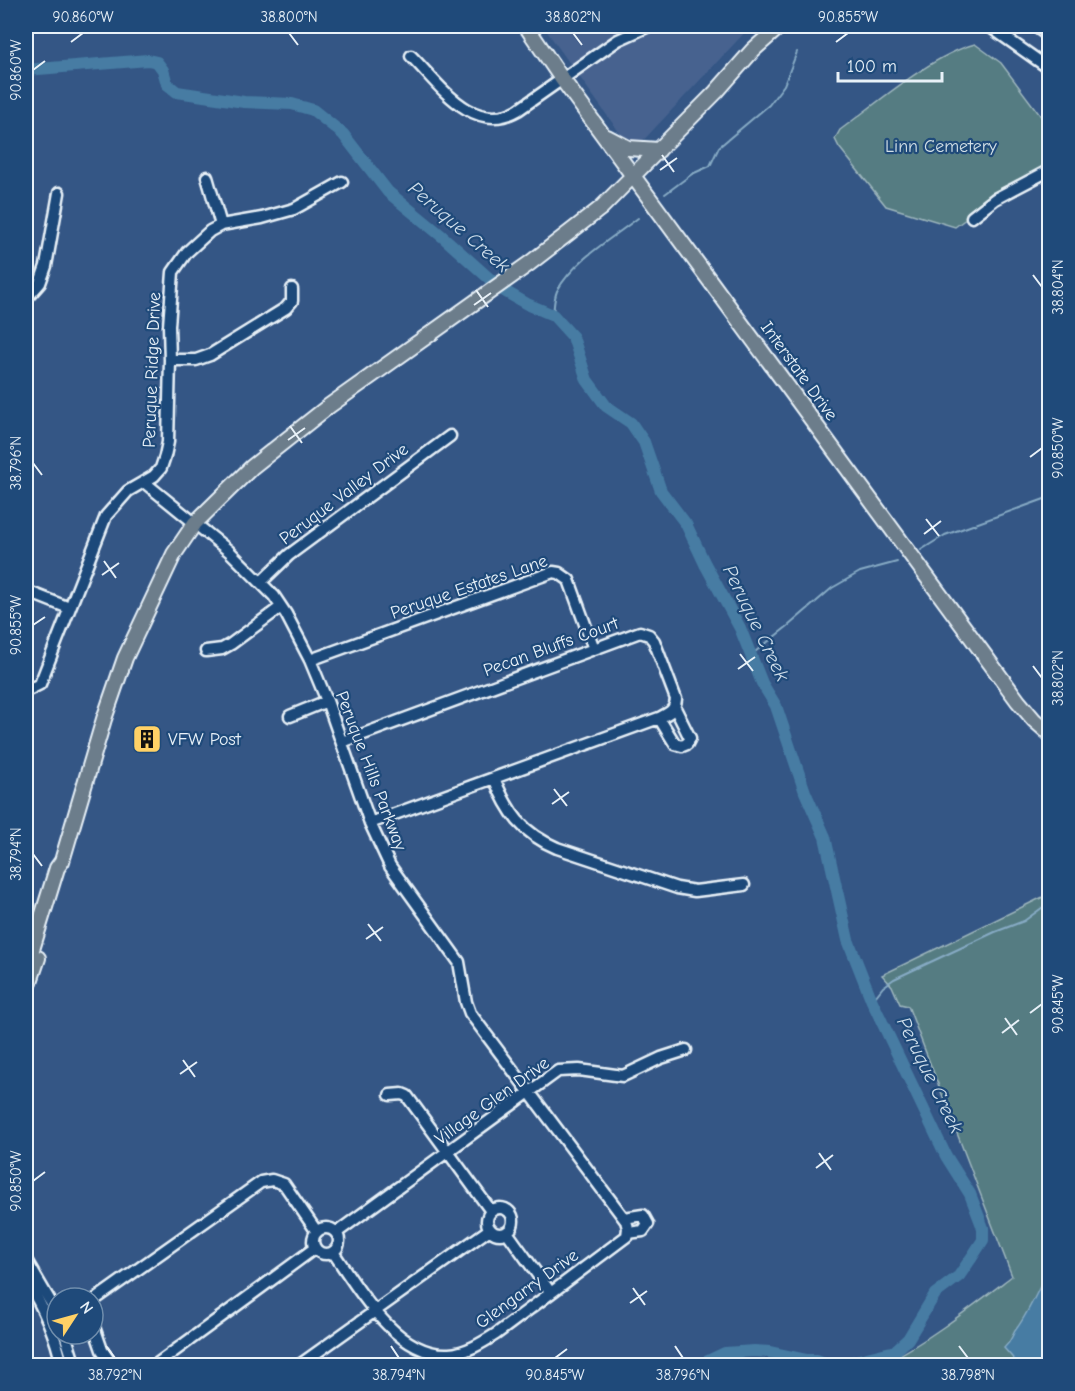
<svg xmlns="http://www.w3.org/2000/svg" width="1075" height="1391" viewBox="0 0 1075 1391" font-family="'Comic Neue',sans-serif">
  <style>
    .built { fill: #46628f }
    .green { fill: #547c82; stroke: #9eb6bd; stroke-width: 1.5 }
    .water { fill: #467ca3; stroke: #87abc5; stroke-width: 1.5 }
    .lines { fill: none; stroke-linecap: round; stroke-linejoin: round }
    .stream { stroke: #87abc5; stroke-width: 2 }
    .river { stroke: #467ca3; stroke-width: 12 }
    .minor-casing { stroke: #e8f1f8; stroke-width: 15 }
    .major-casing { stroke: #e8f1f8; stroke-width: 18 }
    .highway-casing { stroke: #e8f1f8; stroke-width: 20 }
    .minor { stroke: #1f4a7a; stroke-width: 10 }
    .major { stroke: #6c7d8b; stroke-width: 14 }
    .highway { stroke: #6c7d8b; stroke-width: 15 }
    .ticks { fill: none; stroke: #e8f1f8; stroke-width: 2 }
    .labels { text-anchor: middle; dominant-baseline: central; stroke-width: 4.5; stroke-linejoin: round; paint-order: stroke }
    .park-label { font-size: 18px; fill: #d2dfe6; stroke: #1f4a7a }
    .street-label { font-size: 18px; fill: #e8f1f8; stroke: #1f4a7a }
    .poi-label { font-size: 18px; fill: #e8f1f8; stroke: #1f4a7a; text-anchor: start }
    .water-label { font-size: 20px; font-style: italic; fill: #d0dfeb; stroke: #1f4a7a }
    .neatline { fill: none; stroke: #e8f1f8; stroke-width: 2 }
    .ticks-label { font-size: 15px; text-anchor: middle; fill: #e8f1f8 }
  </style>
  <rect width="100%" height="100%" fill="#345685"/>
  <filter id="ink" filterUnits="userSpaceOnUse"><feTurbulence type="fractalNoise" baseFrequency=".0167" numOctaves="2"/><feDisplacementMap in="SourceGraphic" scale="12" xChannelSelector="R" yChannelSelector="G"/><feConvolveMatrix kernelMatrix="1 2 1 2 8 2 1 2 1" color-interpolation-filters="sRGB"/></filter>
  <g filter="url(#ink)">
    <path class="built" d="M543 26H751L638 146H629Z"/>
    <path class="green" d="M975 44 1001 63 1049 127V166L1001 193 955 227 886 206 839 147 835 139 840 130C877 103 932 55 975 44Z
      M1049 894V1365L880 1366C928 1341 970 1308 1012 1276L908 1006 900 1004 892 986 882 975Z"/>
    <path class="water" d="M1049 1269V1365H1019L1004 1348C1013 1340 1011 1335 1017 1328 1030 1310 1038 1289 1049 1269Z"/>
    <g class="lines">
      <path class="stream" d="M26 58 34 69
        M665 194 692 174 710 166 719 147 769 105 784 85 797 52
        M553 315C554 307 554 298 557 291 574 260 611 239 638 218
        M921 550 945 535 1050 497
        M751 655 788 626 832 588 860 572 897 562
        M872 1001 883 987 894 979 995 932 1024 921 1050 902
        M885 1355 900 1366"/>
      <path class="river" d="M26 70 148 60 157 62 163 70 167 84 177 92 244 102 292 104 313 110 343 134 388 192 443 237 501 289 527 304 553 315 573 337 587 380 606 406 631 423 644 442 661 491 686 524 705 564 740 628 762 683 776 706 805 792 825 837 848 940 872 1001 946 1156 970 1194 983 1228V1240L972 1257 959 1276 935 1294 908 1339 895 1351 839 1365H830L817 1360H807L770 1352 754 1351 725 1353 706 1362 705 1366"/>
      <g class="minor-casing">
        <path id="minor" d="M989 26 1050 69
          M411 56C439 84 473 136 518 110L618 40 649 26
          M207 177 221 225
          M972 217 995 199 1050 170
          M26 299 40 283 46 266 59 193
          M170 360H196L210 355 286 308 292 301V289
          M144 482 229 551 274 596 286 614 310 660 327 701 370 823 390 866 459 962 466 1002 470 1013 626 1221 628 1228 627 1236 496 1334C482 1343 466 1353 449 1354 397 1357 359 1290 333 1252
          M261 582 289 555 450 436
          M26 591 69 608
          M206 651 222 649 231 644 281 607
          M310 660 553 572 559 573 569 580 594 649
          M26 691 40 684 106 516 128 491 154 476 161 468 165 456 168 442 170 360 169 326 173 272 187 252 210 231 221 225 262 218 294 209 342 182
          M290 716 327 701
          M659 718 675 744 682 746 687 744 690 738 675 708
          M342 742 640 632 649 635 654 641 676 699C675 711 669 713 659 718L370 823
          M494 778C508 813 522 833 557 848L677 888 695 891 744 885
          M390 1095 402 1094 407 1096 491 1211
          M487 1221a13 13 0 1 1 26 0a13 13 0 1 1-26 0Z
          M624 1218 643 1215 648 1224 643 1231 628 1233
          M313 1241a13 13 0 1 1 26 0a13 13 0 1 1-26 0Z
          M507 1232 550 1292
          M336 1233 558 1071 579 1070 623 1076 661 1058 686 1050
          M26 1260 57 1313
          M26 1280C42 1305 56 1336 62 1366
          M93 1301 261 1182 272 1180 284 1184 317 1232
          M93 1324 102 1350 113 1366
          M65 1334 75 1366
          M154 1366 315 1248
          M298 1366 490 1229"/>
      </g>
      <g class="major-casing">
        <path id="major" d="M526 26 562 79 1018 701 1034 720 1050 734
          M607 137 628 148 659 150
          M26 969 57 868 62 861 104 719 125 658 174 554 195 523 252 467 329 406 530 263 601 208 716 92 753 50 780 26
          M26 993 38 958"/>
      </g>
      <g class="highway-casing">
        <path id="highway" d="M1039 26 1050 34"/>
      </g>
      <use href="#minor" class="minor"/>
      <use href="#major" class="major"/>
      <use href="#highway" class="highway"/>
    </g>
  </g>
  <path class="ticks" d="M289 33 298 45M573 33 582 45M71 42 83 33M836 42 848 33M33 70 45 61M662 155 674 172M660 170 677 158M1033 275 1042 287M476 290 488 307M474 305 491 293M290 426 302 443M288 440 305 428M1030 457 1042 448M33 463 42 475M926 519 939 536M924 534 941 521M104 561 116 578M102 575 119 563M33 625 45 617M740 654 753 671M1033 666 1042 678M738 669 755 657M554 789 567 806M552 804 569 792M33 854 42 866M368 924 381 941M366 939 383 927M1030 1013 1042 1004M1005 1018 1017 1035M1002 1033 1019 1020M183 1060 195 1077M180 1074 197 1062M819 1153 831 1170M816 1168 833 1155M33 1181 45 1172M633 1288 645 1305M630 1303 647 1291M106 1346 115 1358M391 1346 399 1358M675 1346 683 1358M959 1346 968 1358M555 1358 567 1349"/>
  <defs>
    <g id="building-square" transform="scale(1.5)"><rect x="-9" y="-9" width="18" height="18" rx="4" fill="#ffd166" stroke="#1f4a7a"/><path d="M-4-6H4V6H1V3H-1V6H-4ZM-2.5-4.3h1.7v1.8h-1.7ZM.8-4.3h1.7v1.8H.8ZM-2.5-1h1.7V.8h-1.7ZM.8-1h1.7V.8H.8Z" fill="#111"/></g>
  </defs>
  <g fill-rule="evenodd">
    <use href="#building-square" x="147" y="739"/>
  </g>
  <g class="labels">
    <g class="park-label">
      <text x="941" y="146">Linn Cemetery</text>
    </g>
    <g class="street-label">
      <text transform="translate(152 370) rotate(-88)">Peruque Ridge Drive</text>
      <text transform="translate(799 371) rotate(54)">Interstate Drive</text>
      <text transform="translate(344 494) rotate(-37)">Peruque Valley Drive</text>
      <text transform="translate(469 587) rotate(-19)">Peruque Estates Lane</text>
      <text transform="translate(551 647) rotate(-20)">Pecan Bluffs Court</text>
      <text transform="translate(371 771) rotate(69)">Peruque Hills Parkway</text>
      <text transform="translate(492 1101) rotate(-36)">Village Glen Drive</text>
      <text transform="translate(527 1289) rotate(-36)">Glengarry Drive</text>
    </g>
    <g class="poi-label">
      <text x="168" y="739">VFW Post</text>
    </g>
    <g class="water-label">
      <text transform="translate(459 227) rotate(41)">Peruque Creek</text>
      <text transform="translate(756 623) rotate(64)">Peruque Creek</text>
      <text transform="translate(930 1075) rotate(64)">Peruque Creek</text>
    </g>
  </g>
  <rect width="1075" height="1391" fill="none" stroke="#1f4a7a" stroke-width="66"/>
  <g transform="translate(75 1316) rotate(54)"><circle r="28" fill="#1f4a7a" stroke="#6f8dac" stroke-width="1.5"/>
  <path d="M0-4.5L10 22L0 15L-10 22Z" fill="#ffd166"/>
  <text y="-9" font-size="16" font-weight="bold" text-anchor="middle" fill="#e8f1f8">N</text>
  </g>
  <path d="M838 72v9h104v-9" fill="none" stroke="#e8f1f8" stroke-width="3"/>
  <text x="847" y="72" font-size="18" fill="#e8f1f8" stroke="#1f4a7a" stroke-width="4.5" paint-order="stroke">100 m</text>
  <rect x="33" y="33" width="1009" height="1325" class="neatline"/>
  <g class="ticks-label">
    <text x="83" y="22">90.860°W</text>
    <text x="289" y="22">38.800°N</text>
    <text x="573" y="22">38.802°N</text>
    <text x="848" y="22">90.855°W</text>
    <text transform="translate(16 70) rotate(-90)" y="5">90.860°W</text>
    <text transform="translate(1058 287) rotate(-90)" y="5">38.804°N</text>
    <text transform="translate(1058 448) rotate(-90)" y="5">90.850°W</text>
    <text transform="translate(16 463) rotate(-90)" y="5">38.796°N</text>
    <text transform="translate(16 625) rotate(-90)" y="5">90.855°W</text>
    <text transform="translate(1058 678) rotate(-90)" y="5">38.802°N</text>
    <text transform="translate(16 854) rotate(-90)" y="5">38.794°N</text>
    <text transform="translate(1058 1004) rotate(-90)" y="5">90.845°W</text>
    <text transform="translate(16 1181) rotate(-90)" y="5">90.850°W</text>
    <text x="115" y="1380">38.792°N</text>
    <text x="399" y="1380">38.794°N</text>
    <text x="555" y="1380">90.845°W</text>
    <text x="683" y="1380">38.796°N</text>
    <text x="968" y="1380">38.798°N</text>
  </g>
</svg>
